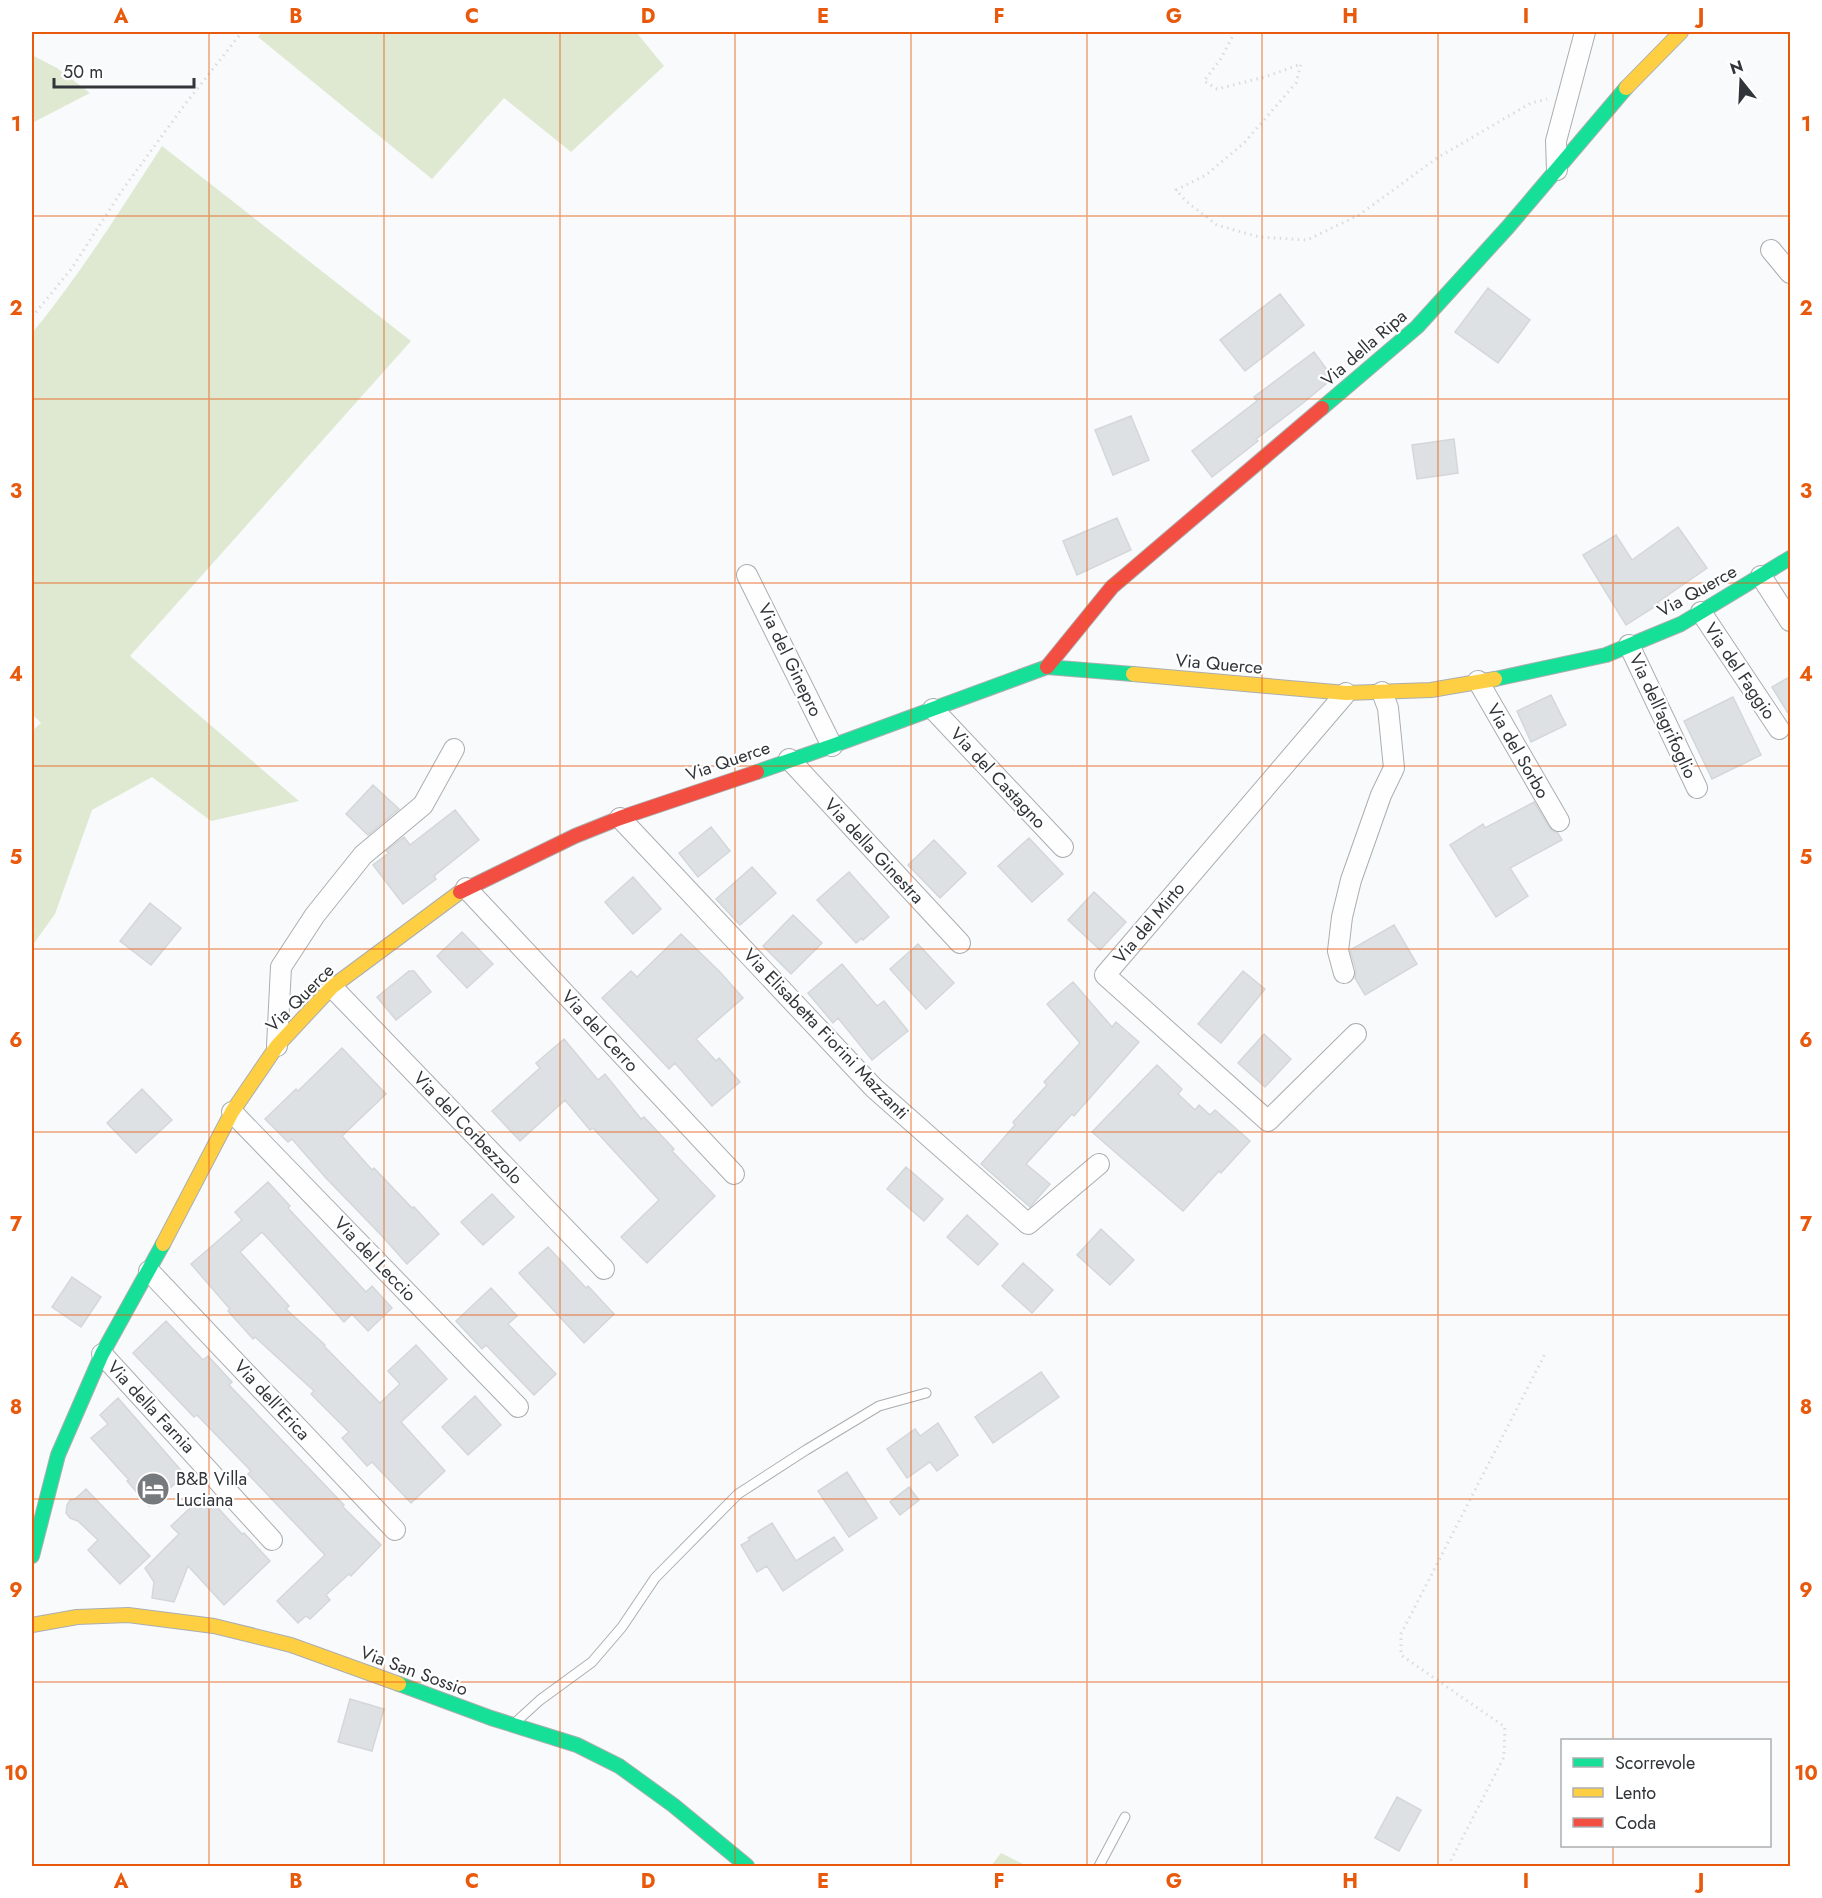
<svg xmlns="http://www.w3.org/2000/svg" width="1822" height="1898" viewBox="0 0 1822 1898" font-family="Jost,sans-serif">
  <style>
    .green { fill: #dfe9d2 }
    .building { fill: #dee1e4; stroke: #d4d7d9; stroke-width: 1.5 }
    .lines { fill: none; stroke-linecap: round; stroke-linejoin: round }
    .lane-casing { stroke: #abaeb0; stroke-width: 11 }
    .street-casing { stroke: #abaeb0; stroke-width: 22 }
    .fast-casing { stroke: #abaeb0; stroke-width: 16 }
    .slow-casing { stroke: #abaeb0; stroke-width: 16 }
    .jam-casing { stroke: #abaeb0; stroke-width: 16 }
    .path { stroke: #dbdcdd; stroke-width: 3; stroke-dasharray: 1.5 4.5; stroke-linecap: butt }
    .lane { stroke: #fefeff; stroke-width: 9 }
    .street { stroke: #fefeff; stroke-width: 20 }
    .fast { stroke: #16e098; stroke-width: 14 }
    .slow { stroke: #ffcf43; stroke-width: 14 }
    .jam { stroke: #f24e42; stroke-width: 14 }
    .grid { fill: none; stroke: #e8590c; stroke-width: 1.5; stroke-opacity: 0.55 }
    .labels { text-anchor: middle; dominant-baseline: central; stroke-width: 4.5; stroke-linejoin: round; paint-order: stroke }
    .street-label { font-size: 18px; fill: #313539; stroke: #fff }
    .poi-label { font-size: 18px; fill: #313539; stroke: #fff; text-anchor: start }
    .neatline { fill: none; stroke: #e8590c; stroke-width: 2 }
    .grid-label { font-size: 20px; text-anchor: middle; font-weight: bold; fill: #e8590c }
  </style>
  <rect width="100%" height="100%" fill="#f8fafc"/>
  <path class="green" d="M262 32H636L664 66 571 152 504 98 432 179 258 37Z
    M32 55 57 68 90 93 32 123Z
    M162 146 411 341 130 656 299 801 211 821 152 777 92 810 55 914 32 946V731L41 723 32 714V333C80 275 121 209 162 146Z
    M1001 1853 1027 1866H991Z"/>
  <path class="building" d="M1488 288 1530 320 1498 363 1455 332Z
    M1280 294 1304 325 1245 371 1220 340Z
    M1314 352 1333 378 1303 403 1256 439 1258 441 1212 477 1192 451 1257 401 1254 397Z
    M1131 416 1149 460 1113 475 1095 430Z
    M1454 439 1458 473 1417 479 1412 445Z
    M1117 518 1131 550 1077 575 1063 541Z
    M1678 527 1707 568 1658 602 1659 604 1626 625 1583 555 1616 535 1632 560Z
    M1791 676V718L1772 687Z
    M1551 695 1566 725 1531 742 1517 711Z
    M1733 697 1761 755 1712 779 1684 721Z
    M373 785 399 809 368 835 346 814Z
    M1534 802 1549 827 1553 831 1558 833 1562 840 1510 868 1528 896 1496 917 1450 845 1483 824 1485 828Z
    M455 810 479 840 434 876 436 879 403 904 373 865 389 853 386 851 404 837 410 845Z
    M711 827 730 851 698 877 679 853Z
    M1029 838 1063 874 1032 902 998 866Z
    M934 840 966 873 940 898 908 865Z
    M752 867 776 893 740 925 716 899Z
    M849 872 889 917 863 940 862 938 856 943 817 900Z
    M633 877 661 909 633 934 605 902Z
    M1094 892 1126 922 1100 950 1068 920Z
    M150 903 181 928 151 965 120 941Z
    M793 915 822 943 791 974 763 946Z
    M1394 925 1417 964 1365 995 1355 978 1356 970 1350 950Z
    M462 932 493 964 467 988 437 956Z
    M681 934 720 972 743 998 696 1039 716 1061 719 1058 740 1082 712 1106 675 1063 669 1069 602 998 631 971 637 977Z
    M918 944 954 983 926 1009 890 969Z
    M842 964 877 1006 884 1001 908 1031 872 1060 838 1018 833 1023 808 993Z
    M409 971H414L431 992 396 1020 377 997Z
    M1243 971 1265 989 1221 1043 1198 1024Z
    M1073 982 1112 1027 1116 1022 1139 1042 1074 1116 1072 1114 1026 1164 1050 1184 1030 1207 981 1164 1015 1125 1013 1122 1047 1085 1044 1082 1080 1043 1047 1004Z
    M1264 1034 1291 1059 1265 1087 1238 1063Z
    M564 1039 598 1080 605 1074 641 1119 644 1117 674 1149 672 1151 715 1196 647 1263 621 1237 659 1200 593 1128 590 1130 565 1100 520 1141 492 1111 540 1068 536 1063Z
    M342 1048 386 1094 342 1136 372 1170 374 1168 412 1208 414 1207 439 1234 407 1264 382 1236 326 1178 292 1139 288 1142 265 1119 296 1089 298 1091Z
    M1157 1065 1182 1089 1178 1094 1195 1110 1199 1105 1210 1115 1215 1110 1250 1141 1221 1173 1219 1171 1183 1211 1092 1132Z
    M142 1089 172 1120 136 1153 107 1123Z
    M906 1167 943 1199 924 1221 887 1189Z
    M268 1182 290 1206 288 1208 366 1292 372 1286 392 1308 368 1331 352 1314 344 1322 262 1232 240 1252 289 1306 286 1309 325 1345 324 1346 380 1403 400 1384 388 1371 416 1345 447 1379 401 1422 445 1471 411 1503 372 1462 367 1466 342 1438 349 1432 311 1394 314 1391 255 1337 253 1339 228 1311 230 1309 191 1264 242 1220 235 1212Z
    M492 1194 514 1217 483 1245 461 1222Z
    M967 1215 998 1244 978 1265 947 1237Z
    M1101 1229 1134 1260 1110 1285 1077 1255Z
    M548 1247 586 1288 588 1286 614 1314 584 1343 519 1273Z
    M1023 1263 1053 1290 1032 1313 1002 1286Z
    M72 1277 101 1297 81 1327 52 1307Z
    M491 1288 517 1316 508 1324 556 1374 534 1395 486 1345 482 1349 456 1321Z
    M166 1321 203 1360 208 1356 232 1382 229 1385 344 1505 342 1506 381 1545 351 1576 349 1574 326 1595 330 1600 310 1619 306 1616 298 1623 277 1601 325 1555 248 1474 251 1471 197 1415 194 1417 133 1353Z
    M1041 1372 1059 1397 993 1443 975 1417Z
    M475 1396 501 1425 468 1455 442 1427Z
    M118 1398 185 1475 149 1506 127 1481 129 1480 91 1438 108 1424 100 1415Z
    M938 1423 958 1455 937 1471 930 1462 907 1478 887 1449 915 1429 920 1436Z
    M847 1472 877 1518 849 1537 818 1491Z
    M909 1487 919 1500 900 1515 890 1502Z
    M86 1489 150 1556 120 1584 88 1550 98 1540 78 1521 70 1518 66 1513 67 1505 70 1500 75 1499Z
    M205 1494 242 1534 244 1533 270 1561 224 1605 188 1566 174 1602 152 1598 154 1582 145 1568 179 1534 171 1526Z
    M772 1523 796 1561 834 1537 843 1550 783 1591 767 1566 757 1572 741 1545 750 1540 748 1538Z
    M350 1699 384 1709 372 1751 338 1742Z
    M1397 1797 1421 1810 1399 1851 1375 1838Z"/>
  <g class="lines">
    <g class="lane-casing">
      <path id="lane" d="M517 1721 540 1700 592 1662 622 1627 655 1578 738 1494 806 1450 879 1406 926 1393
        M1099 1866 1125 1817"/>
    </g>
    <g class="street-casing">
      <path id="street" d="M1557 170 1556 141 1585 32
        M1771 250 1790 273
        M747 575 832 746
        M1761 576 1790 621
        M1701 612 1779 729
        M1629 645 1697 788
        M1478 681 1559 821
        M1346 693 1105 975 1268 1121 1356 1034
        M933 709 1063 847
        M789 759 960 943
        M620 818 874 1088 1028 1224 1099 1164
        M466 888 734 1174
        M1344 973 1338 951 1342 917 1351 880 1381 795 1394 768 1388 708 1382 692
        M332 987 604 1269
        M277 1046 281 967 315 915 363 855 423 805 454 749
        M232 1112 518 1407
        M149 1271 395 1530
        M102 1354 272 1540"/>
    </g>
    <g class="fast-casing">
      <path id="fast" d="M1322 408 1417 327 1508 227 1626 88
        M1495 679 1606 655 1681 624 1790 558
        M757 772 832 746 1047 667 1133 674
        M32 1556 58 1455 102 1354 163 1244
        M399 1684 491 1718 577 1745 619 1766 673 1805 747 1866"/>
    </g>
    <g class="slow-casing">
      <path id="slow" d="M1626 88 1681 32
        M1133 674 1346 693 1431 690 1495 679
        M163 1244 232 1112 277 1046 332 987 460 892
        M32 1625 77 1617 128 1615 214 1626 291 1645 399 1684"/>
    </g>
    <g class="jam-casing">
      <path id="jam" d="M1047 667 1112 587 1322 408
        M460 892 575 836 620 818 757 772"/>
    </g>
    <path class="path" d="M1235 32 1220 60 1204 81 1217 89 1265 77 1301 64 1296 83 1244 143 1206 175 1176 190 1187 202 1217 225 1259 237 1307 240 1359 215 1437 158 1531 103 1547 99
      M32 317 72 268 123 189 186 103 242 32
      M1448 1866 1504 1757 1505 1727 1401 1655V1634L1546 1352"/>
    <use href="#lane" class="lane"/>
    <use href="#street" class="street"/>
    <use href="#fast" class="fast"/>
    <use href="#slow" class="slow"/>
    <use href="#jam" class="jam"/>
  </g>
  <path class="grid" d="M209 32V1866M384 32V1866M560 32V1866M735 32V1866M911 32V1866M1087 32V1866M1262 32V1866M1438 32V1866M1613 32V1740M32 216H1790M32 399H1790M32 583H1790M32 766H1790M32 949H1790M32 1132H1790M32 1315H1790M32 1499H1790M32 1682H1790M1613 1846V1866"/>
  <defs>
    <g id="hotel-disc" transform="scale(1.725)"><circle r="9.5" fill="#777a7d" stroke="#fff"/><path d="M-6-4.5h1.5V1H6V5H4.5V3h-9V5H-6ZM-4 0a1.8 1.8 0 1 1 3.6 0ZM.5 0V-2.5h3Q6-2.5 6 0Z" fill="#fff"/></g>
  </defs>
  <g fill-rule="evenodd">
    <use href="#hotel-disc" x="153" y="1489"/>
  </g>
  <g class="labels">
    <g class="street-label">
      <text transform="translate(1364 348) rotate(-41)">Via della Ripa</text>
      <text transform="translate(1697 591) rotate(-29)">Via Querce</text>
      <text transform="translate(790 660) rotate(64)">Via del Ginepro</text>
      <text transform="translate(1219 664) rotate(5)">Via Querce</text>
      <text transform="translate(1740 671) rotate(56)">Via del Faggio</text>
      <text transform="translate(1663 716) rotate(65)">Via dell'agrifoglio</text>
      <text transform="translate(1518 751) rotate(60)">Via del Sorbo</text>
      <text transform="translate(728 761) rotate(-19)">Via Querce</text>
      <text transform="translate(998 778) rotate(47)">Via del Castagno</text>
      <text transform="translate(874 851) rotate(47)">Via della Ginestra</text>
      <text transform="translate(1149 923) rotate(-50)">Via del Mirto</text>
      <text transform="translate(300 998) rotate(-45)">Via Querce</text>
      <text transform="translate(600 1031) rotate(47)">Via del Cerro</text>
      <text transform="translate(826 1034) rotate(46)">Via Elisabetta Fiorini Mazzanti</text>
      <text transform="translate(468 1128) rotate(46)">Via del Corbezzolo</text>
      <text transform="translate(375 1259) rotate(46)">Via del Leccio</text>
      <text transform="translate(272 1400) rotate(47)">Via dell'Erica</text>
      <text transform="translate(151 1407) rotate(47)">Via della Farnia</text>
      <text transform="translate(414 1671) rotate(20)">Via San Sossio</text>
    </g>
    <g class="poi-label">
      <text x="176" y="1479">B&amp;B Villa<tspan x="176" dy="21">Luciana</tspan></text>
    </g>
  </g>
  <rect width="1822" height="1898" fill="none" stroke="#ffffff" stroke-width="66"/>
  <rect x="1561" y="1739" width="210" height="108" fill="#ffffff" stroke="#adaeb0" stroke-width="1.5"/>
  <rect x="1573" y="1758" width="30" height="9" fill="#16e098" stroke="#adaeb0" stroke-width="1.5"/>
  <text x="1615" y="1769" font-size="18" fill="#313539">Scorrevole</text>
  <rect x="1573" y="1788" width="30" height="9" fill="#ffcf43" stroke="#adaeb0" stroke-width="1.5"/>
  <text x="1615" y="1799" font-size="18" fill="#313539">Lento</text>
  <rect x="1573" y="1818" width="30" height="9" fill="#f24e42" stroke="#adaeb0" stroke-width="1.5"/>
  <text x="1615" y="1829" font-size="18" fill="#313539">Coda</text>
  <g transform="translate(1741 81) rotate(342)" stroke="#ffffff" stroke-width="4.5" paint-order="stroke">
  <path d="M0-4.5L10 22L0 15L-10 22Z" fill="#313539"/>
  <text y="-9" font-size="16" font-weight="bold" text-anchor="middle" fill="#313539">N</text>
  </g>
  <path d="M54 78v9h140v-9" fill="none" stroke="#313539" stroke-width="3"/>
  <text x="63" y="78" font-size="18" fill="#313539" stroke="#ffffff" stroke-width="4.5" paint-order="stroke">50 m</text>
  <rect x="33" y="33" width="1756" height="1832" class="neatline"/>
  <g class="grid-label">
    <text x="121" y="23">A</text>
    <text x="296" y="23">B</text>
    <text x="472" y="23">C</text>
    <text x="648" y="23">D</text>
    <text x="823" y="23">E</text>
    <text x="999" y="23">F</text>
    <text x="1174" y="23">G</text>
    <text x="1350" y="23">H</text>
    <text x="1526" y="23">I</text>
    <text x="1701" y="23">J</text>
    <text x="16" y="131">1</text>
    <text x="1806" y="131">1</text>
    <text x="16" y="315">2</text>
    <text x="1806" y="315">2</text>
    <text x="16" y="498">3</text>
    <text x="1806" y="498">3</text>
    <text x="16" y="681">4</text>
    <text x="1806" y="681">4</text>
    <text x="16" y="864">5</text>
    <text x="1806" y="864">5</text>
    <text x="16" y="1047">6</text>
    <text x="1806" y="1047">6</text>
    <text x="16" y="1231">7</text>
    <text x="1806" y="1231">7</text>
    <text x="16" y="1414">8</text>
    <text x="1806" y="1414">8</text>
    <text x="16" y="1597">9</text>
    <text x="1806" y="1597">9</text>
    <text x="16" y="1780">10</text>
    <text x="1806" y="1780">10</text>
    <text x="121" y="1888">A</text>
    <text x="296" y="1888">B</text>
    <text x="472" y="1888">C</text>
    <text x="648" y="1888">D</text>
    <text x="823" y="1888">E</text>
    <text x="999" y="1888">F</text>
    <text x="1174" y="1888">G</text>
    <text x="1350" y="1888">H</text>
    <text x="1526" y="1888">I</text>
    <text x="1701" y="1888">J</text>
  </g>
</svg>
